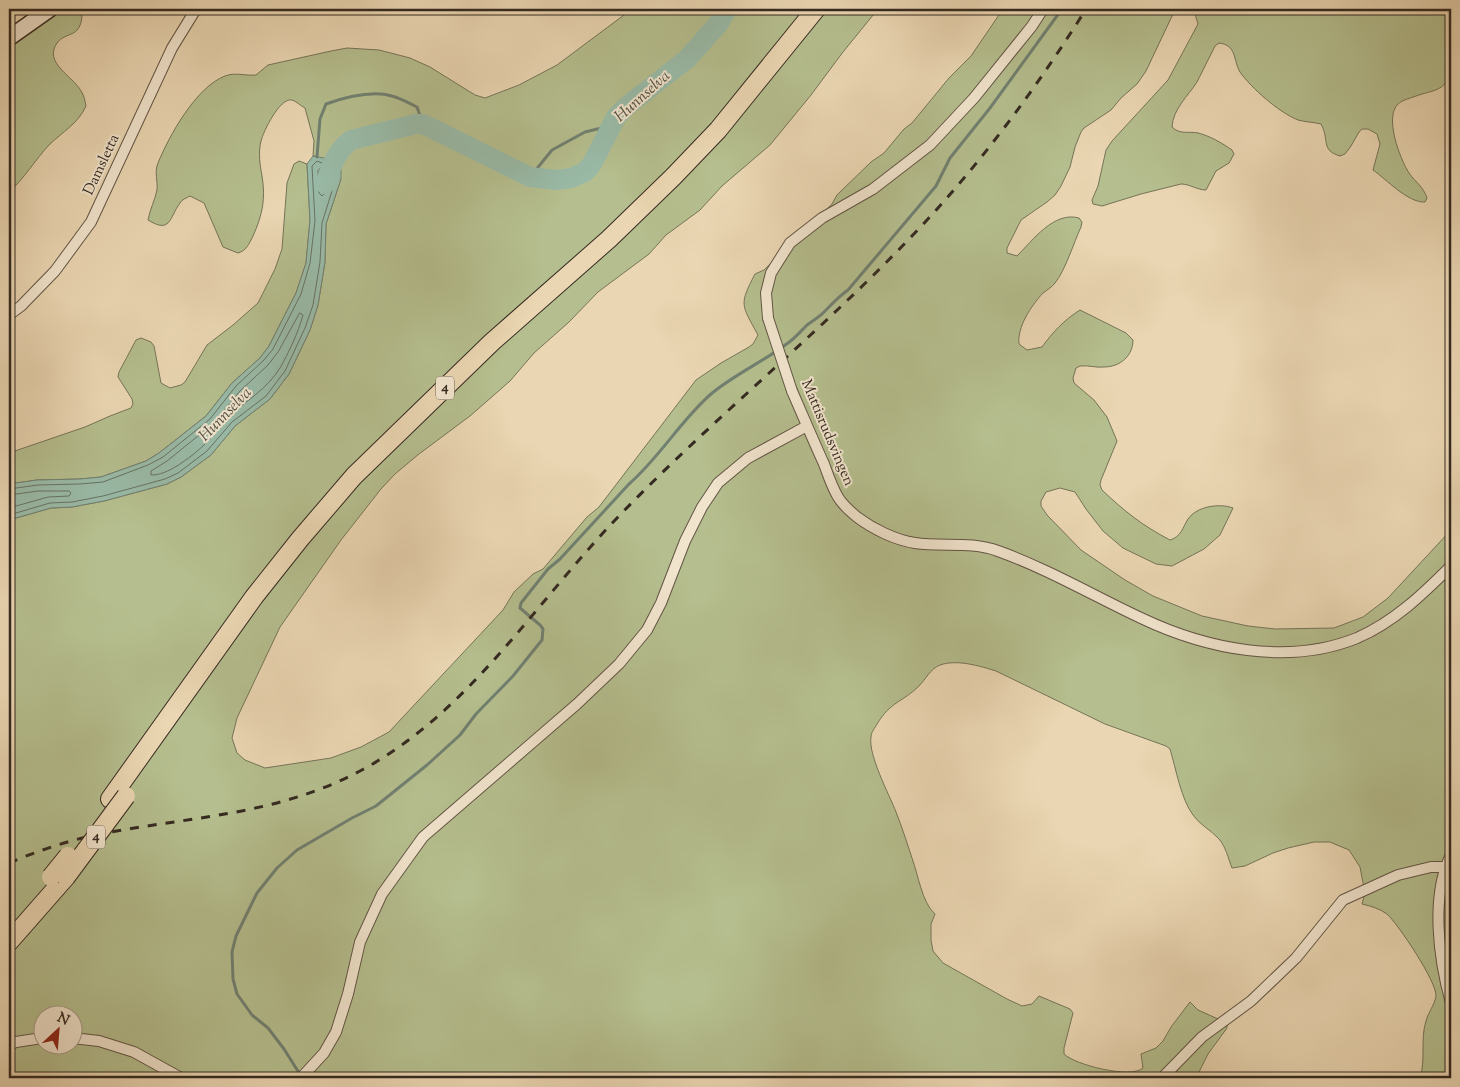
<svg xmlns="http://www.w3.org/2000/svg" width="1460" height="1087" viewBox="0 0 1460 1087" font-family="'Sorts Mill Goudy',serif">
  <style>
    .green { fill: #b5be8e; stroke: #757458; fill-rule: evenodd }
    .water { fill: #99baa7; stroke: #718071 }
    .lines { fill: none; stroke-linecap: round; stroke-linejoin: round }
    .shore { stroke: #677264; stroke-width: 1 }
    .stream { stroke: #718071; stroke-width: 3 }
    .river { stroke: #99baa7; stroke-width: 20 }
    .minor-casing { stroke: #625545; stroke-width: 12 }
    .secondary-casing { stroke: #352a21; stroke-width: 18 }
    .trunk-casing { stroke: #352a21; stroke-width: 20 }
    .minor { stroke: #f1e4cd; stroke-width: 10 }
    .secondary { stroke: #f1e4cd; stroke-width: 15 }
    .trunk { stroke: #ead6b2; stroke-width: 18 }
    .rail { stroke: #352a21; stroke-width: 3; stroke-dasharray: 9 9; stroke-linecap: butt }
    .minor-bridge-casing { stroke: #625545; stroke-width: 12; stroke-linecap: butt }
    .trunk-bridge-casing { stroke: #352a21; stroke-width: 20; stroke-linecap: butt }
    .minor-bridge { stroke: #f1e4cd; stroke-width: 10 }
    .trunk-bridge { stroke: #ead6b2; stroke-width: 18 }
    .labels { text-anchor: middle; dominant-baseline: central; stroke-width: 4; stroke-linejoin: round; paint-order: stroke }
    .shield { fill: #f1e4cd; stroke: #6d6255; stroke-width: 1 }
    .shield-label { font-size: 14px; font-weight: bold; fill: #352a21 }
    .street-label { font-size: 15px; fill: #352a21; stroke: #f1e4cd }
    .water-label { font-size: 16px; font-style: italic; fill: #4e4e42; stroke: #f1e4cd }
  </style>
  <rect width="100%" height="100%" fill="#ead6b2"/>
  <filter id="stains"><feTurbulence type="fractalNoise" baseFrequency=".004" numOctaves="4"/><feColorMatrix values="0 0 0 0 .2 0 0 0 0 .09 0 0 0 0 .02 0 0 0 .5 -.17"/></filter>
  <radialGradient id="worn" r=".72"><stop offset=".6" stop-color="#630" stop-opacity="0"/><stop offset="1" stop-color="#630" stop-opacity=".3"/></radialGradient>
  <path class="green" d="M61 9H76L82 16C80 39 66 31 57 43 43 63 73 76 81 91 84 95 85 101 86 106 78 124 62 132 49 145 35 160 24 179 9 192V45Z
    M632 9H878L843 52 811 95 770 145 722 186 700 210 666 235 649 254 598 292 569 322 534 353 510 381 470 416 419 454 395 474 381 489 341 540 280 627 237 718 232 738 237 753 245 760 265 768 331 758 361 747 389 732 503 610 514 592 533 574 543 569 587 517 599 507 696 380 721 363 749 347 753 344 758 335C741 304 739 305 755 274L764 270 832 204 837 195 871 162 884 153 904 129 912 123 949 78 971 56 1003 9H1180L1173 14 1146 71 1137 84 1121 98 1111 110 1084 128 1081 132 1075 147 1070 167 1061 186 1055 195 1047 202 1021 220 1007 248V253L1017 256C1033 240 1054 211 1079 218L1082 222 1081 227C1074 242 1065 271 1055 283 1052 287 1047 290 1043 293 1031 306 1017 327 1019 344L1027 350 1042 347C1053 332 1064 320 1080 310L1126 333 1133 340C1133 356 1120 367 1104 367 1096 368 1089 365 1080 366L1076 368 1073 378 1074 383 1094 400 1107 417 1117 441 1101 480 1100 485 1102 490C1124 511 1143 526 1170 540 1181 537 1183 527 1188 519 1197 506 1220 503 1233 508L1220 535 1204 549 1172 566 1156 564 1123 548 1103 531 1086 509 1075 492 1060 488 1046 492 1041 501V506L1047 515 1081 550 1125 580 1153 596 1202 616 1248 626 1275 629 1334 628 1363 617 1388 598 1451 530V678C1447 688 1446 694 1451 704V1078H1420C1426 1060 1420 1040 1426 1021 1428 1013 1435 1004 1436 996 1437 982 1398 924 1387 914 1380 909 1371 906 1362 904L1365 893 1360 867 1349 850 1330 842H1314L1288 848 1273 853 1245 866 1232 868C1228 858 1226 847 1219 839 1211 830 1200 825 1193 815 1181 799 1176 769 1170 749L1166 746 1105 724 996 671C980 666 957 659 940 665 930 669 926 679 919 686 903 702 891 701 877 724 875 728 871 732 871 737 868 755 889 794 896 812 902 827 907 843 912 858 918 874 922 903 935 914L931 924V940L933 951 943 963 1007 999 1022 1006 1032 1004 1039 996 1070 1009 1073 1013 1064 1048V1054C1075 1065 1131 1079 1143 1068L1141 1054 1156 1048 1163 1041 1171 1027 1190 1002 1198 1010 1227 1023V1028L1208 1054 1196 1078H9V520L51 508 72 507 104 501 167 484 181 477 211 455 235 426 270 399 289 374 310 330 318 305 325 262 326 224 341 179 317 156H313L314 141 305 108C301 106 296 101 292 100 280 97 263 132 261 141 258 153 260 165 262 176 266 199 262 216 253 236 249 244 246 251 238 253L223 247 204 203 190 196C187 198 182 199 180 203 169 218 171 234 148 220 150 209 155 200 157 190 158 181 154 172 158 163 169 136 196 87 225 76 235 72 245 76 256 75L268 65 331 51 347 48 379 50 410 58 430 67 475 95 485 98 519 85 557 65ZM42 1014H72V1044H42Z
    M1182 9H1451V76C1441 92 1433 90 1416 96 1411 98 1402 100 1398 104 1384 117 1400 159 1409 173 1416 183 1423 186 1427 198L1425 202C1408 203 1386 179 1373 170L1380 144 1377 134 1368 129H1362L1359 132 1351 146 1345 154 1340 156C1320 150 1330 140 1321 124 1313 122 1305 122 1298 120 1280 113 1251 88 1240 72 1233 60 1237 45 1219 43L1215 46C1209 58 1203 70 1197 82 1188 96 1173 109 1172 127 1180 135 1188 131 1198 133 1210 136 1222 143 1232 150L1234 154 1229 163 1216 171 1206 190C1197 190 1190 184 1181 184L1141 194 1102 206 1093 204 1092 200 1098 186 1106 150 1112 141 1168 80 1198 24 1195 14Z
    M299 161 307 164 310 220 306 263 296 293 269 346 260 358 232 383 206 416 159 453 146 461 101 477 80 479 37 480 9 484V453L85 427 110 416 131 408 133 404 132 399 118 377 119 372 136 340 141 338 151 342 154 346 161 383 170 388 181 385 185 382 207 345 233 325 258 303 275 269 282 249 287 183 294 164Z"/>
  <path class="water" d="M313 156 334 160 341 165V179L326 224 325 262 318 305 310 330 289 374 270 399 235 426 211 455 181 477 167 484 104 501 72 507 51 508 9 520V484L37 480 80 479 101 477 146 461 159 453 206 416 232 383 260 358 269 346 296 293 306 263 310 220 307 164Z"/>
  <g class="lines">
    <path class="shore" d="M321 168 328 171 330 173 324 194 322 196 319 193 318 171Z
      M300 313 303 315C298 333 289 352 280 368 267 389 246 401 228 417 219 426 212 438 203 446 191 457 167 476 151 475V471L167 461 214 423 240 391 268 365 278 352Z
      M9 489 38 485 80 484 103 482 148 465 163 457 210 419 236 386 263 361 273 349 301 294 310 263 315 221 312 166 317 161 335 168 336 178 322 223 320 262 313 305 305 328 285 371 266 396 232 422 207 451 178 473 165 479 103 496 72 502 50 503 9 515
      M9 495 38 491H69L71 493 69 496 48 497 9 508"/>
    <path class="stream" d="M317 157 320 119 326 104C346 97 371 90 392 96 400 98 409 103 417 107L423 124
      M530 177 552 150 585 132 610 126
      M301 1076 284 1049 268 1028 252 1015 237 994 233 979 232 952 236 936 257 893 277 868 297 850 352 818 376 806 427 765 460 735 476 714 513 676 542 640 543 629 540 625 520 608 521 603 548 569 560 559 629 484C660 457 681 420 711 394 735 374 763 362 788 343 795 338 801 331 807 325 812 321 818 318 823 313 831 305 838 297 848 290L936 186 950 158 990 108 1062 9"/>
    <path class="river" d="M325 184C331 168 336 151 351 140L416 124H423L530 177 556 180 571 178 585 172 592 164 616 117 627 106 687 59 719 23 727 9"/>
    <g class="minor-casing">
      <path id="minor" d="M9 315 21 306 55 271 91 222 172 48 196 9
        M768 318 766 293 771 273 790 243 822 218 873 189 930 145 974 98 1032 26 1043 9
        M792 391C803 416 813 440 824 464 828 475 832 487 838 497 842 504 851 512 857 517 873 529 895 540 915 543 942 547 971 541 998 551 1048 569 1094 596 1141 618 1206 649 1288 666 1357 638 1394 622 1423 594 1451 566
        M1451 855C1430 896 1439 960 1451 1003
        M72 1038 99 1041 134 1052 181 1078
        M9 1045 16 1042 42 1038
        M301 1078 324 1053 336 1032 348 994 360 942 382 894 423 837 577 704 619 664 647 630 661 603 685 541 702 507 718 483 748 458 807 426
        M1162 1078 1202 1037 1251 1001 1296 958 1343 900 1398 875 1431 867H1446"/>
    </g>
    <g class="secondary-casing">
      <path id="secondary" d="M9 38 50 9"/>
    </g>
    <g class="trunk-casing">
      <path id="trunk" d="M110 799 254 597 300 539 354 476 492 342 609 239 673 177 718 130 816 9
        M9 942 66 877"/>
    </g>
    <use href="#minor" class="minor"/>
    <use href="#secondary" class="secondary"/>
    <use href="#trunk" class="trunk"/>
    <path class="rail" d="M9 863C42 849 76 838 111 832 199 816 279 814 360 771 469 713 534 604 618 517 717 414 830 325 927 220 987 155 1039 84 1086 9"/>
    <g class="minor-bridge-casing">
      <path id="minor-bridge" d="M768 318 792 391"/>
    </g>
    <g class="trunk-bridge-casing">
      <path id="trunk-bridge" d="M51 877 68 856
        M66 877 126 796"/>
    </g>
    <use href="#minor-bridge" class="minor-bridge"/>
    <use href="#trunk-bridge" class="trunk-bridge"/>
  </g>
  <g class="labels">
    <g class="shield">
      <rect x="436" y="376.5" width="18" height="23" rx="4"/>
      <rect x="87" y="825.5" width="18" height="23" rx="4"/>
    </g>
    <g class="shield-label">
      <text x="445" y="388">4</text>
      <text x="96" y="837">4</text>
    </g>
    <g class="street-label">
      <text transform="translate(102 165) rotate(-65)">Damsletta</text>
      <text transform="translate(827 433) rotate(67)">Mattisrudsvingen</text>
    </g>
    <g class="water-label">
      <text transform="translate(643 97) rotate(-42)">Hunnselva</text>
      <text transform="translate(226 415) rotate(-46)">Hunnselva</text>
    </g>
  </g>
  <rect width="1460" height="1087" fill="none" stroke="#ead6b2" stroke-width="30"/>
  <rect x="10" y="10" width="1440" height="1067" fill="none" stroke="#352a21" stroke-width="2.5"/>
  <rect x="15" y="15" width="1430" height="1057" fill="none" stroke="#352a21"/>
  <g transform="translate(58 1030) rotate(26)"><circle r="24" fill="#f1e4cd" stroke="#a69a88"/>
  <path d="M0-4L9 19L0 12L-9 19Z" fill="#8f2418"/>
  <text y="-8" font-size="14" font-weight="bold" text-anchor="middle" fill="#352a21">N</text>
  </g>
  <rect width="100%" height="100%" filter="url(#stains)"/>
  <rect width="100%" height="100%" fill="url(#worn)"/>
</svg>
